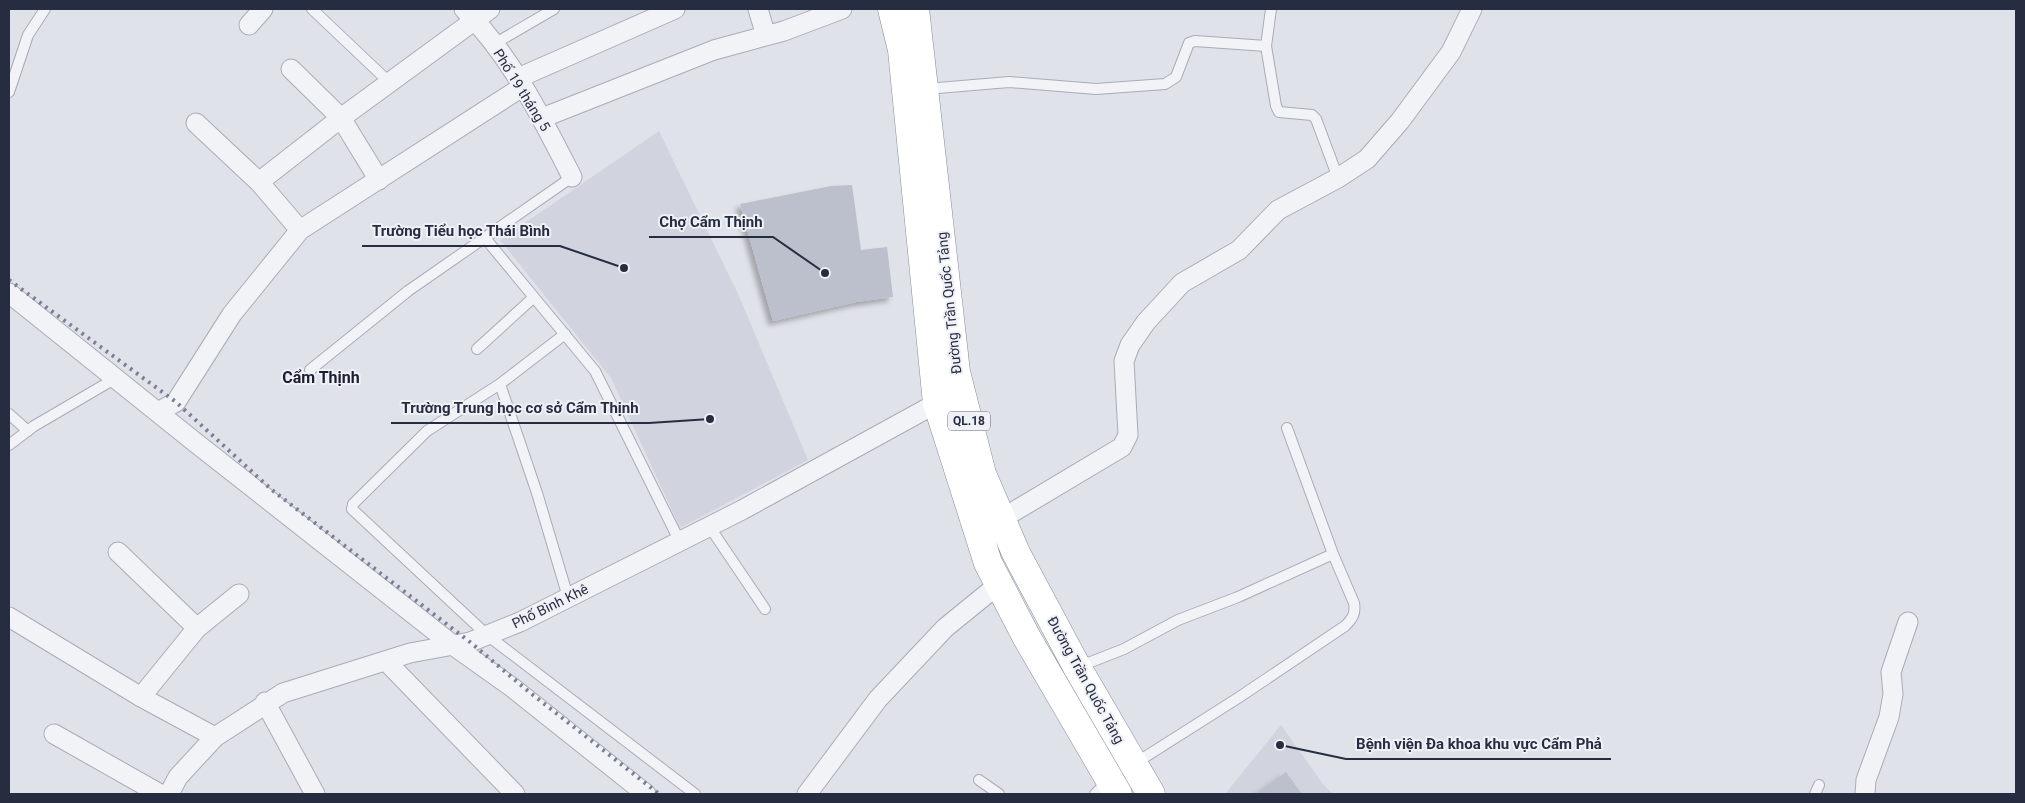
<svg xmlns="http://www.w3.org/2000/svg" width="2025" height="803" viewBox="0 0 2025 803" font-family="Roboto,sans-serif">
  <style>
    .built { fill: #d1d4de }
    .building { fill: #bcc0cc; filter: url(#shadow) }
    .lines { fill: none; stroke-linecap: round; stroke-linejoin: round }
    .service-casing { stroke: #a8acb7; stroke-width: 12 }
    .minor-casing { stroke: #a8acb7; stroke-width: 21 }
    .trunk-casing { stroke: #868da0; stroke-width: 29 }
    .service { stroke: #f2f3f7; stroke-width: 10 }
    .minor { stroke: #f2f3f7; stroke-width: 19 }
    .trunk { stroke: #fff; stroke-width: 28 }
    .rail { stroke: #787e93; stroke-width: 4; stroke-dasharray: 2.5 5; stroke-linecap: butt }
    .labels { text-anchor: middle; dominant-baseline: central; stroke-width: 4; stroke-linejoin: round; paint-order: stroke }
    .shield { fill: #eff1f6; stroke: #636877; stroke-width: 1 }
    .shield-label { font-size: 12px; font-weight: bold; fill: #272d41 }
    .street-label { font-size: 14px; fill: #272d41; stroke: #eff1f6 }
    .quarter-label { font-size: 16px; font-weight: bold; fill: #1a1e31; stroke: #eff1f6 }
    .leader { fill: none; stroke: #272d41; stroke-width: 2 }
    .callout-dot { fill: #272d41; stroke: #eff1f6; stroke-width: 2 }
    .callout-label { font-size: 15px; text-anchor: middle; font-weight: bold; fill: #272d41; stroke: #eff1f6; stroke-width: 4; stroke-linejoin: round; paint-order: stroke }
  </style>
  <defs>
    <filter id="shadow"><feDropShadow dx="-4.5" dy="4.5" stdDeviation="2.5" flood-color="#0004"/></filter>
  </defs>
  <rect width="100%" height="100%" fill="#dfe2e9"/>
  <path class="built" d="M659 131 739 296 808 460 680 528 611 378 500 240Z
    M1281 725 1323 784 1333 794H1225Z"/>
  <path class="building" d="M852 185 861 250 887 247 893 297 856 302 773 321 740 204 831 186Z
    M1286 772 1302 794H1255Z"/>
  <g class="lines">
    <g class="service-casing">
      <path id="service" d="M312 9 389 82
        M1271 9 1266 46 1276 106 1279 112 1312 115 1316 119 1338 178
        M494 44 554 9
        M926 89 1009 82 1096 89 1165 84 1176 77 1189 43 1195 41 1266 46
        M9 92 28 35 45 9
        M485 238 595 371 679 540
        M565 334 500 384 427 431 353 504 352 509 487 635 695 794
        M477 349 534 297
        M310 370 408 291 572 177
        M500 384 537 493 568 597
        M9 414 28 431
        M9 445 34 426 116 378
        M709 526 765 609
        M1078 667 1124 649 1178 620 1238 597 1333 554
        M1134 764 1238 698 1345 626C1352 619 1356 614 1354 603L1333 554 1287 428
        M979 780 999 794
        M1095 794 1109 780
        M1815 794 1819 785"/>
    </g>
    <g class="minor-casing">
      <path id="minor" d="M464 9C511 56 542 118 572 177
        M758 9 766 36
        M249 25 263 9
        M291 69 341 118 379 180
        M518 78 675 9
        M542 118 714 50 784 31 842 9
        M196 123 259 182 300 230
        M259 182 341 118 490 9
        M9 293 196 443 454 646 513 688 646 794
        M158 412 176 402 232 314 300 230 522 87
        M1003 518 1122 447 1128 435 1124 361 1130 345 1146 322 1182 283 1239 250 1278 210 1338 178 1367 159 1400 121 1451 52 1472 9
        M118 552 197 628
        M9 617 141 697 215 737
        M386 661 515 794
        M141 697 197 628 239 594
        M265 702 315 794
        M54 734 160 794
        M169 794 178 777 215 737 283 693 410 653 470 642 520 622 742 510 937 403
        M807 794 878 699 945 628 999 584
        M1865 794 1866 780 1889 717 1893 694 1891 672 1908 622"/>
    </g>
    <g class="trunk-casing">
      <path id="trunk" d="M892 9 902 50 937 403 988 563 1027 638 1118 794
        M915 9 956 372 982 474 1016 553 1077 667 1151 794"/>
    </g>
    <use href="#service" class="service"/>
    <use href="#minor" class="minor"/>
    <use href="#trunk" class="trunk"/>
    <path class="rail" d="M9 280 176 402 272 490 470 642 528 691 659 794"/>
  </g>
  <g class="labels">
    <rect class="shield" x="948" y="411.5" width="42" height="19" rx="4"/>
    <g class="shield-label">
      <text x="969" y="421">QL.18</text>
    </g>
    <g class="street-label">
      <text transform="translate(522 90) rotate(58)">Phố 19 tháng 5</text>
      <text transform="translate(949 303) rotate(-96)">Đường Trần Quốc Tảng</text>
      <text transform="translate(550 606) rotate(-26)">Phố Bình Khê</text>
      <text transform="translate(1086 680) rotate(61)">Đường Trần Quốc Tảng</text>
    </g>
    <g class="quarter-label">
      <text x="321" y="377">Cẩm Thịnh</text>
    </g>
  </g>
  <path class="leader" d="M825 273L773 237H649M624 268L560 246H362M710 419L649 423H391M1280 745L1346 759H1611"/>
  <g class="callout-dot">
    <circle cx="825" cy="273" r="5"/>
    <circle cx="624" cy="268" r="5"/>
    <circle cx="710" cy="419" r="5"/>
    <circle cx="1280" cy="745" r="5"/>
  </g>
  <g class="callout-label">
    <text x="711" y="227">Chợ Cẩm Thịnh</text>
    <text x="461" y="236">Trường Tiểu học Thái Bình</text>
    <text x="520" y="413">Trường Trung học cơ sở Cẩm Thịnh</text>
    <text x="1479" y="749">Bệnh viện Đa khoa khu vực Cẩm Phả</text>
  </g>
  <rect width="2025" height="803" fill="none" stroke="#272d41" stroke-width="20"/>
</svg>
